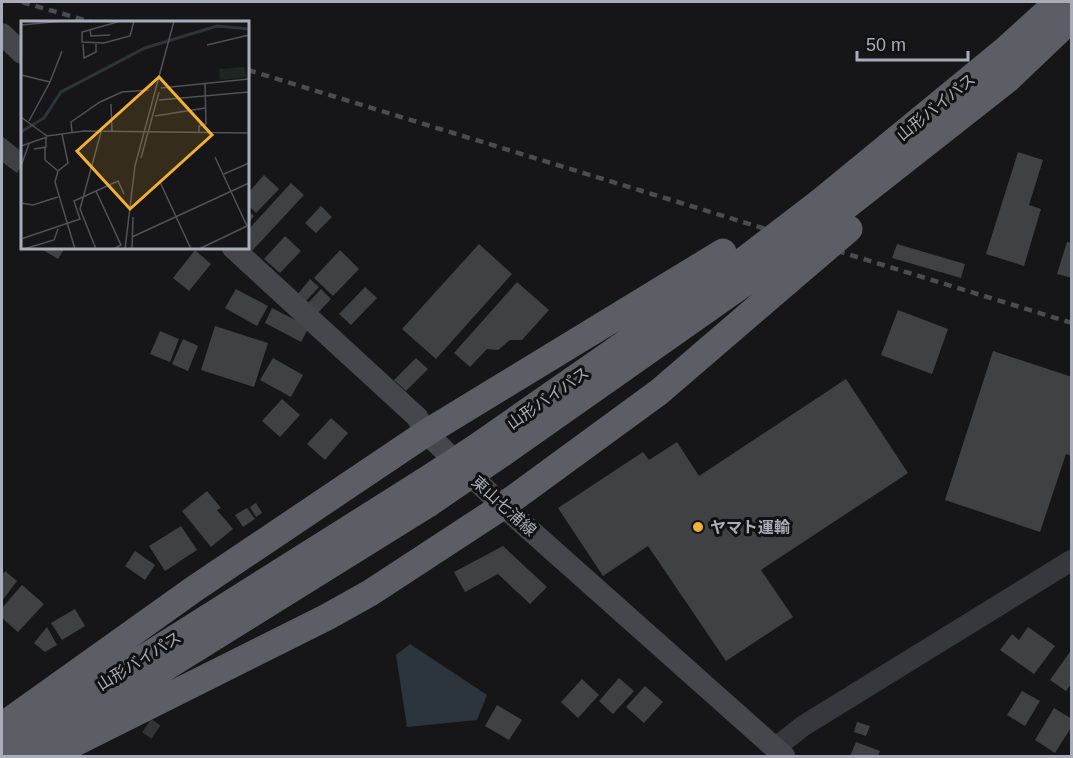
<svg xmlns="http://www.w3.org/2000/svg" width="1073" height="758" viewBox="0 0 1073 758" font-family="Helvetica,'Noto Sans JP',sans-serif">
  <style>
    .water { fill: #2c353c }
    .building { fill: #404145 }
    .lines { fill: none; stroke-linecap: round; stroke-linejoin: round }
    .minor-tunnel { stroke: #333438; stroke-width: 16; stroke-dasharray: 16 8; stroke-linecap: butt }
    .tertiary { stroke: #37383d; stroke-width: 21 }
    .secondary { stroke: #45474d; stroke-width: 22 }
    .trunk { stroke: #5b5e65; stroke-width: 27 }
    .rail { stroke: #4a4c52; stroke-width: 4.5; stroke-dasharray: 8 6; stroke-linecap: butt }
    .trunk-bridge { stroke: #5b5e65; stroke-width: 27 }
    .poi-dot { fill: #f2b134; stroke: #111113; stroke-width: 2 }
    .labels { text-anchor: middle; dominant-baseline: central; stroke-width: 6; stroke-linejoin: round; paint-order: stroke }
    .street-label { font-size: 16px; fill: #a8adb8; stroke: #111113 }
    .poi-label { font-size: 16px; font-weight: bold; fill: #a8adb8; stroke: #111113; text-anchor: start }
    .inset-river { fill: none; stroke: #2c353c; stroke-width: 3 }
    .inset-road { fill: none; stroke: #505258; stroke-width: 1.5 }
    .view { fill: #f2b134; fill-opacity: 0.15; stroke: #f2b134; stroke-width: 3 }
    .inset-edge { fill: none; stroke: #a8adb8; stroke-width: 3 }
  </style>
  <rect width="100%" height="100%" fill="#161618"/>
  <path class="water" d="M410 644 487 695 477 720 407 727 396 655Z"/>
  <path class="building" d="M2 136 22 152V165L17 173 2 162Z
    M1018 152 1043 160 1029 205 1041 209 1024 266 986 254Z
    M264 175 279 189 256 213 248 205V193Z
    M291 183 304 195 250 253 248 230Z
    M321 206 332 217 316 233 305 223Z
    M248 210 254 216 248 224Z
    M285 236 301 251 280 273 264 259Z
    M1067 242 1072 243V278L1057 274Z
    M479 244 512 274 436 359 402 329Z
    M897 244 965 264 961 278 892 258Z
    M44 248H65L58 259 43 250Z
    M195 250 211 264 189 291 173 278Z
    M340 250 359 269 333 296 314 278Z
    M310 279 319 287 306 301 298 294Z
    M517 282 549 310 522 340H510L498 350 487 349 470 367 454 353Z
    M365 287 377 298 351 325 339 314Z
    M236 289 268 306 257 326 225 308Z
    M321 289 331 299 317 314 307 304Z
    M272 308 309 327 301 342 265 323Z
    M898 310 948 329 932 374 881 355Z
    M215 326 268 343 254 387 201 370Z
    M160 331 179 339 170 362 150 354Z
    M183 339 198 346 188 371 172 364Z
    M993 351 1072 377V456L1066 454 1040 532 945 500Z
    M273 358 303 375 291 397 260 380Z
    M416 358 428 369 406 391 394 380Z
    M846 379 908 473 761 570 793 617 726 661 648 546 603 576 558 508 643 452 649 460 677 442 699 476Z
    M282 399 300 415 280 437 262 421Z
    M331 418 348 433 325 460 307 444Z
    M207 491 221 508 217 510 233 529 211 547 182 511Z
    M256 503 262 513 256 517 250 507Z
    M247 508 255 519 243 527 235 515Z
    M181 526 197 550 165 571 149 546Z
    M503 546 547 587 530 604 498 574 465 592 454 572Z
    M135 551 155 565 145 580 125 566Z
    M5 571 17 581 2 601V575Z
    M22 585 44 604 18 632 2 618V608Z
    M75 609 85 626 62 640 51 623Z
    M47 627 57 645 45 652 34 643Z
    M1028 627 1055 646 1034 674 1000 650 1012 634 1019 640Z
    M1072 649V683L1066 691 1050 680Z
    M619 678 634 691 613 714 599 701Z
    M582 679 599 695 578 718 561 702Z
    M645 686 663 702 644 723 626 707Z
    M1022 691 1040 701 1025 726 1007 715Z
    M497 705 522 720 509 740 485 726Z
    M1054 708 1072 719V726L1055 753 1035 740Z
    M857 722 870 726 866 736 854 732Z
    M856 742 880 751 878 756H850Z"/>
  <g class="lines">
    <path class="minor-tunnel" d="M127 712 156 732"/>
    <path class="tertiary" d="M775 748 803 726 1072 560"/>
    <path class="secondary" d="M2 34 22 53
      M233 248 417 417 426 433 503 506 784 756"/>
    <path class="trunk" d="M820 202 1005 50 1058 2
      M834 216 1007 80 1072 18
      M475 448 735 267
      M503 453 756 275
      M2 726 194 589 426 433 723 252
      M2 745 93 690 423 482
      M23 756 428 504
      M49 756 327 617 370 593 503 506 659 392 787 282"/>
    <path class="rail" d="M22 2 91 22
      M248 70 1072 323"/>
    <path class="trunk-bridge" d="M735 267 820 202
      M756 275 834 216
      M787 282 849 229
      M423 482 475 448
      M428 504 503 453"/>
  </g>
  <circle class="poi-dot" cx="698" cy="527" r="6"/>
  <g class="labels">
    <g class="street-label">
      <text transform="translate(936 107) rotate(-39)">山形バイパス</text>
      <text transform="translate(548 398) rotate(-35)">山形バイパス</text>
      <text transform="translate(504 506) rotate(42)">東山七浦線</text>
      <text transform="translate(139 661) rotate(-32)">山形バイパス</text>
    </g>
    <g class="poi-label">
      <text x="710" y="527">ヤマト運輸</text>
    </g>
  </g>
  <g transform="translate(21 21)">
    <rect width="228" height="228" fill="#161618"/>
    <path d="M223 46 226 56 199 59 198 48Z" fill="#1e261f"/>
    <path class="inset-river" d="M0 111 23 97 40 71 124 27 196 5 228 8"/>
    <path class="inset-road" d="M100 0 61 11V21L83 22 109 15 113 0M0 4 42 0M69 9 70 15 89 14M62 23 63 37 75 31V23M186 24 228 14M0 54 29 61M140 67 228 58M138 79 228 71M90 83 91 110M134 95 184 87M0 96 26 115 63 110 228 112M8 100 29 61 41 30M51 111 50 101 79 81 101 71 128 69M178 111V105L185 103 184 63M41 113 47 142 37 150 34 161 54 228M0 125 26 116M24 127V139L37 150M13 128 25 126V116M194 136 226 205M120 137 138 71M0 145 8 123M203 153 228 142M139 161 170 228M75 170 100 224 93 228M0 182 12 184 37 176M111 216 228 162M0 218 59 198 53 180 97 160 103 173M3 228 33 219 37 208M75 228 59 188 80 111M104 228 114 145 153 0M111 228 112 196M178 228 226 205"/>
    <path class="view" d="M138 56 191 114 109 188 56 130Z"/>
    <rect width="228" height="228" class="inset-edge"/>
  </g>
  <rect width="1073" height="758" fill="none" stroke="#a8adb8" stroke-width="6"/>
  <path d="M857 51v9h111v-9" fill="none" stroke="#a8adb8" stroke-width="3"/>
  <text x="866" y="51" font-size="18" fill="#a8adb8" stroke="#111113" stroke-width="4.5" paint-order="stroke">50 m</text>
</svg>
